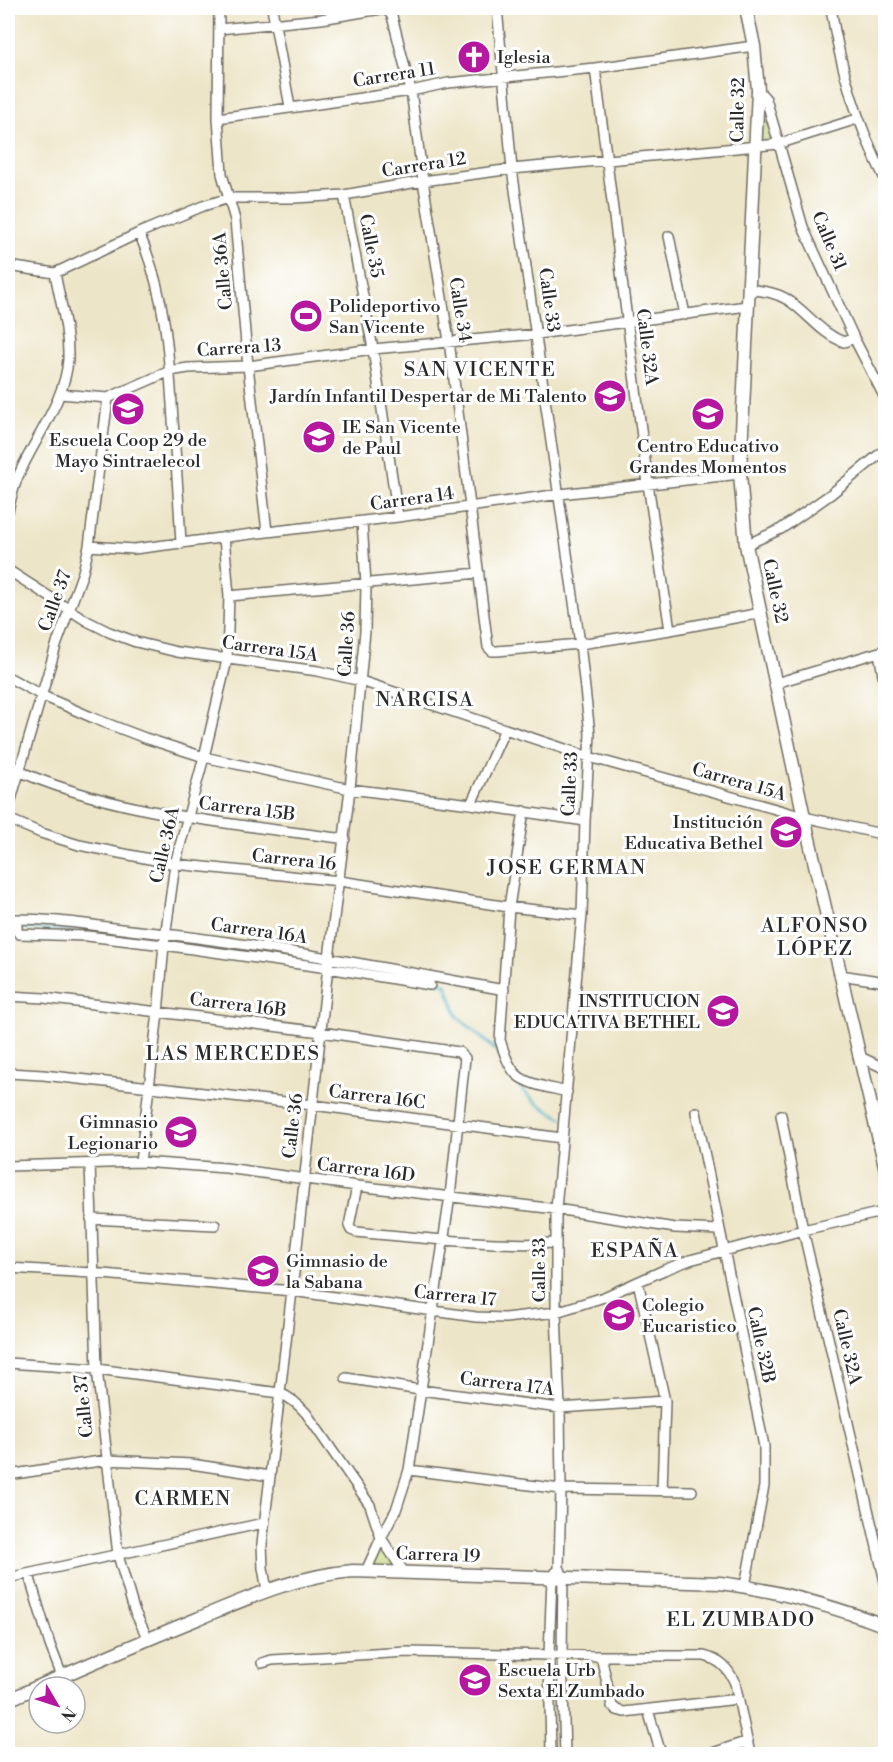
<svg xmlns="http://www.w3.org/2000/svg" width="893" height="1762" viewBox="0 0 893 1762" font-family="'Libre Bodoni',serif">
  <style>
    .green { fill: #c1d579; stroke: #768052; stroke-width: 1.5 }
    .lines { fill: none; stroke-linecap: round; stroke-linejoin: round }
    .stream { stroke: #45aec5; stroke-width: 3 }
    .minor-casing { stroke: #6f6c62; stroke-width: 12 }
    .major-casing { stroke: #6f6c62; stroke-width: 15 }
    .minor { stroke: #fff; stroke-width: 9 }
    .major { stroke: #fff; stroke-width: 12 }
    .labels { text-anchor: middle; dominant-baseline: central; stroke-width: 6; stroke-linejoin: round; paint-order: stroke }
    .poi-label { font-size: 18px; fill: #2b2b2b; stroke: #fff; text-anchor: start }
    .street-label { font-size: 18px; fill: #2b2b2b; stroke: #fff }
    .neighbourhood-label { font-size: 20px; letter-spacing: 1.5px; fill: #2b2b2b; stroke: #fff }
  </style>
  <rect width="100%" height="100%" fill="#fff"/>
  <filter id="ink" filterUnits="userSpaceOnUse"><feTurbulence type="fractalNoise" baseFrequency=".0167" numOctaves="2"/><feDisplacementMap in="SourceGraphic" scale="12" xChannelSelector="R" yChannelSelector="G"/><feConvolveMatrix kernelMatrix="1 2 1 2 8 2 1 2 1" color-interpolation-filters="sRGB"/></filter>
  <filter id="wash" filterUnits="userSpaceOnUse"><feTurbulence type="fractalNoise" baseFrequency=".008" numOctaves="4" result="noise"/><feDisplacementMap in="SourceGraphic" scale="24" xChannelSelector="R" yChannelSelector="G"/><feGaussianBlur stdDeviation="1.35" result="paint"/><feColorMatrix in="noise" values="0 0 0 0 0 0 0 0 0 0 0 0 0 0 0 0 0 1.4 0 .05"/><feComposite in="paint" operator="in"/></filter>
  <g filter="url(#wash)">
    <rect width="100%" height="100%" fill="#ede5c7"/>
    <path class="green" d="M760 104 764 108 772 140 759 141Z
      M381 1538 404 1572 366 1571Z"/>
    <g class="lines">
      <path class="stream" d="M19 928 71 931
        M8 929 12 928
        M101 933 159 938
        M175 940 325 962
        M433 981 446 984 458 1017 497 1051 503 1059
        M512 1075C526 1098 539 1106 562 1118"/>
    </g>
  </g>
  <g filter="url(#ink)">
    <g class="lines">
      <g class="minor-casing">
        <path id="minor" d="M219 8 218 118 222 174 235 220 248 366 267 532
          M272 8 290 107
          M497 8 512 169 580 644 590 734 585 821 582 915 556 1209V1312L560 1408 561 1489 559 1567 563 1577 562 1655 565 1754
          M831 8C840 68 858 126 886 181
          M219 29 321 19 381 9 388 11 392 16 411 91 423 181 449 341 488 647 492 651H497L580 644 670 630 761 613
          M595 68 648 484 670 630
          M758 90 766 99 803 227 854 338 886 400
          M218 118 411 91 448 83 595 68 754 46
          M344 195 373 349 398 517
          M139 233C166 295 169 354 173 420 176 461 179 503 181 544
          M669 236 685 315
          M8 266 55 273 139 233 203 206 229 198H295L344 195 423 181 512 169 778 144 857 119
          M748 289C762 291 776 292 788 300 808 313 821 334 844 342L854 338
          M60 394 108 398 170 371 188 368 248 366 373 349 537 334 747 306
          M8 511C11 498 14 484 20 472 36 437 66 398 68 359 69 330 60 301 55 273
          M746 545 781 529 831 494 886 449
          M89 546 134 549 267 532 398 517 560 494 740 474
          M8 570 87 621 109 632 136 642 177 652 318 671 361 681 589 757 804 817 886 835
          M229 596 479 573
          M879 653 886 691
          M8 677 43 696 98 720 145 738 204 757 350 789 471 804 585 821
          M776 683 886 650
          M8 766C108 814 236 824 345 839
          M471 804 505 729
          M8 810 56 646 83 572 89 546 108 398
          M524 811 509 907 500 1040C504 1052 508 1066 517 1075 528 1085 553 1088 567 1092
          M8 819 41 833 79 845 175 864 340 881 509 907 582 915
          M883 835 886 814
          M8 919C48 918 90 925 130 930 256 943 380 967 504 990
          M17 919V931L19 934 87 936 164 945 328 968 430 985
          M840 975 886 982
          M8 996 44 998 321 1032 459 1052 465 1058 450 1196 409 1470 396 1510 381 1538 366 1571
          M858 1056 886 1069
          M8 1073 43 1075 313 1105 562 1138
          M696 1112 764 1446V1486L745 1586
          M781 1115 803 1230 886 1586
          M140 1162 158 1013 164 945 175 864 204 757 227 660 229 596 224 537
          M90 1164 97 1369 118 1555 134 1610 148 1639
          M8 1166 140 1162 226 1168 357 1186 556 1209 675 1228 719 1230
          M357 1186 349 1226 351 1230 356 1232C422 1238 489 1246 555 1243
          M91 1219 215 1225
          M8 1268 92 1273 292 1291 476 1317 505 1318 556 1312 604 1297 664 1270 690 1260 803 1230 878 1213 886 1214
          M638 1282 665 1401 662 1491
          M8 1363 97 1369 280 1393C291 1398 298 1404 306 1413L370 1505 381 1538 404 1572
          M346 1378 420 1390 560 1408 665 1401
          M409 1470 561 1489 692 1491
          M8 1475 107 1460 191 1464 270 1476
          M29 1575 50 1645 62 1676
          M8 1578 264 1523
          M267 1590 263 1568 262 1544 292 1291 329 958 350 789 365 631 366 584 362 522
          M601 1656 612 1706 617 1710 624 1712 738 1699
          M262 1663 272 1660 407 1652 601 1656H704C720 1660 728 1668 735 1683L750 1754
          M648 1710 661 1754
          M551 1754 549 1655 552 1577 556 1572
          M710 1754 748 1741"/>
      </g>
      <g class="major-casing">
        <path id="major" d="M746 8 754 46 758 90 740 474 746 545 804 817 886 1170
          M8 1700C71 1672 133 1645 197 1619 250 1597 296 1576 353 1571L720 1583C777 1590 832 1606 886 1626"/>
      </g>
      <use href="#minor" class="minor"/>
      <use href="#major" class="major"/>
    </g>
  </g>
  <defs>
    <g id="church-disc" transform="scale(1.725)"><circle r="9.5" fill="#b5179e" stroke="#fff"/><path d="M-1.2-6h2.4v3.5h3.3v2.4h-3.3V6h-2.4V-.1h-3.3v-2.4h3.3Z" fill="#fff"/></g>
    <g id="stadium-disc" transform="scale(1.725)"><circle r="9.5" fill="#b5179e" stroke="#fff"/><path d="M0-5a6.5 5 0 1 0 0 10a6.5 5 0 1 0 0-10ZM-3.5-1.8h7v3.6h-7Z" fill="#fff"/></g>
    <g id="school-disc" transform="scale(1.725)"><circle r="9.5" fill="#b5179e" stroke="#fff"/><path d="M0-5L7-2L0 1L-7-2ZM-4 1L0 2.5L4 1V4Q0 6-4 4Z" fill="#fff"/></g>
    <g id="university-disc" transform="scale(1.725)"><circle r="9.5" fill="#b5179e" stroke="#fff"/><path d="M0-5L7-2L0 1L-7-2ZM-4 1L0 2.5L4 1V4Q0 6-4 4Z" fill="#fff"/></g>
  </defs>
  <g fill-rule="evenodd">
    <use href="#church-disc" x="474" y="57"/>
    <use href="#stadium-disc" x="306" y="316"/>
    <use href="#school-disc" x="610" y="396"/>
    <use href="#school-disc" x="128" y="409"/>
    <use href="#school-disc" x="708" y="414"/>
    <use href="#school-disc" x="319" y="437"/>
    <use href="#school-disc" x="786" y="832"/>
    <use href="#university-disc" x="723" y="1011"/>
    <use href="#school-disc" x="181" y="1132"/>
    <use href="#school-disc" x="263" y="1271"/>
    <use href="#school-disc" x="619" y="1315"/>
    <use href="#school-disc" x="475" y="1680"/>
  </g>
  <g class="labels">
    <g class="poi-label">
      <text x="497" y="57">Iglesia</text>
      <text x="329" y="306">Polideportivo<tspan x="329" dy="21">San Vicente</tspan></text>
      <text x="587" y="396" text-anchor="end">Jardín Infantil Despertar de Mi Talento</text>
      <text x="342" y="427">IE San Vicente<tspan x="342" dy="21">de Paul</tspan></text>
      <text x="128" y="440" text-anchor="middle">Escuela Coop 29 de<tspan x="128" dy="21">Mayo Sintraelecol</tspan></text>
      <text x="708" y="446" text-anchor="middle">Centro Educativo<tspan x="708" dy="21">Grandes Momentos</tspan></text>
      <text x="763" y="822" text-anchor="end">Institución<tspan x="763" dy="21">Educativa Bethel</tspan></text>
      <text x="700" y="1001" text-anchor="end">INSTITUCION<tspan x="700" dy="21">EDUCATIVA BETHEL</tspan></text>
      <text x="158" y="1122" text-anchor="end">Gimnasio<tspan x="158" dy="21">Legionario</tspan></text>
      <text x="286" y="1261">Gimnasio de<tspan x="286" dy="21">la Sabana</tspan></text>
      <text x="642" y="1305">Colegio<tspan x="642" dy="21">Eucaristico</tspan></text>
      <text x="498" y="1670">Escuela Urb<tspan x="498" dy="21">Sexta El Zumbado</tspan></text>
    </g>
    <g class="street-label">
      <text transform="translate(394 75) rotate(-9)">Carrera 11</text>
      <text transform="translate(738 110) rotate(-89)">Calle 32</text>
      <text transform="translate(424 165) rotate(-9)">Carrera 12</text>
      <text transform="translate(829 241) rotate(67)">Calle 31</text>
      <text transform="translate(371 246) rotate(79)">Calle 35</text>
      <text transform="translate(223 271) rotate(-95)">Calle 36A</text>
      <text transform="translate(549 300) rotate(82)">Calle 33</text>
      <text transform="translate(460 310) rotate(81)">Calle 34</text>
      <text transform="translate(647 347) rotate(83)">Calle 32A</text>
      <text transform="translate(239 348) rotate(-4)">Carrera 13</text>
      <text transform="translate(412 499) rotate(-8)">Carrera 14</text>
      <text transform="translate(775 591) rotate(78)">Calle 32</text>
      <text transform="translate(55 601) rotate(-70)">Calle 37</text>
      <text transform="translate(347 644) rotate(-86)">Calle 36</text>
      <text transform="translate(270 649) rotate(8)">Carrera 15A</text>
      <text transform="translate(739 782) rotate(16)">Carrera 15A</text>
      <text transform="translate(570 784) rotate(-87)">Calle 33</text>
      <text transform="translate(247 809) rotate(7)">Carrera 15B</text>
      <text transform="translate(165 845) rotate(-77)">Calle 36A</text>
      <text transform="translate(294 860) rotate(6)">Carrera 16</text>
      <text transform="translate(259 931) rotate(8)">Carrera 16A</text>
      <text transform="translate(238 1005) rotate(7)">Carrera 16B</text>
      <text transform="translate(377 1097) rotate(7)">Carrera 16C</text>
      <text transform="translate(293 1126) rotate(-83)">Calle 36</text>
      <text transform="translate(366 1170) rotate(7)">Carrera 16D</text>
      <text transform="translate(539 1270) rotate(-90)">Calle 33</text>
      <text transform="translate(455 1296) rotate(6)">Carrera 17</text>
      <text transform="translate(761 1345) rotate(78)">Calle 32B</text>
      <text transform="translate(847 1347) rotate(77)">Calle 32A</text>
      <text transform="translate(507 1384) rotate(7)">Carrera 17A</text>
      <text transform="translate(84 1406) rotate(-96)">Calle 37</text>
      <text transform="translate(438 1555) rotate(2)">Carrera 19</text>
    </g>
    <g class="neighbourhood-label">
      <text x="480" y="370">SAN VICENTE</text>
      <text x="425" y="700">NARCISA</text>
      <text x="567" y="868">JOSE GERMAN</text>
      <text x="815" y="926">ALFONSO<tspan x="815" dy="23">LÓPEZ</tspan></text>
      <text x="233" y="1054">LAS MERCEDES</text>
      <text x="635" y="1251">ESPAÑA</text>
      <text x="183" y="1499">CARMEN</text>
      <text x="741" y="1620">EL ZUMBADO</text>
    </g>
  </g>
  <rect width="893" height="1762" fill="none" stroke="#fff" stroke-width="30"/>
  <g transform="translate(57 1705) rotate(129)"><circle r="28" fill="#ffffff" stroke="#aaaaaa" stroke-width="1.5"/>
  <path d="M0-4.5L10 22L0 15L-10 22Z" fill="#b5179e"/>
  <text y="-9" font-size="16" font-weight="bold" text-anchor="middle" fill="#2b2b2b">N</text>
  </g>
</svg>
